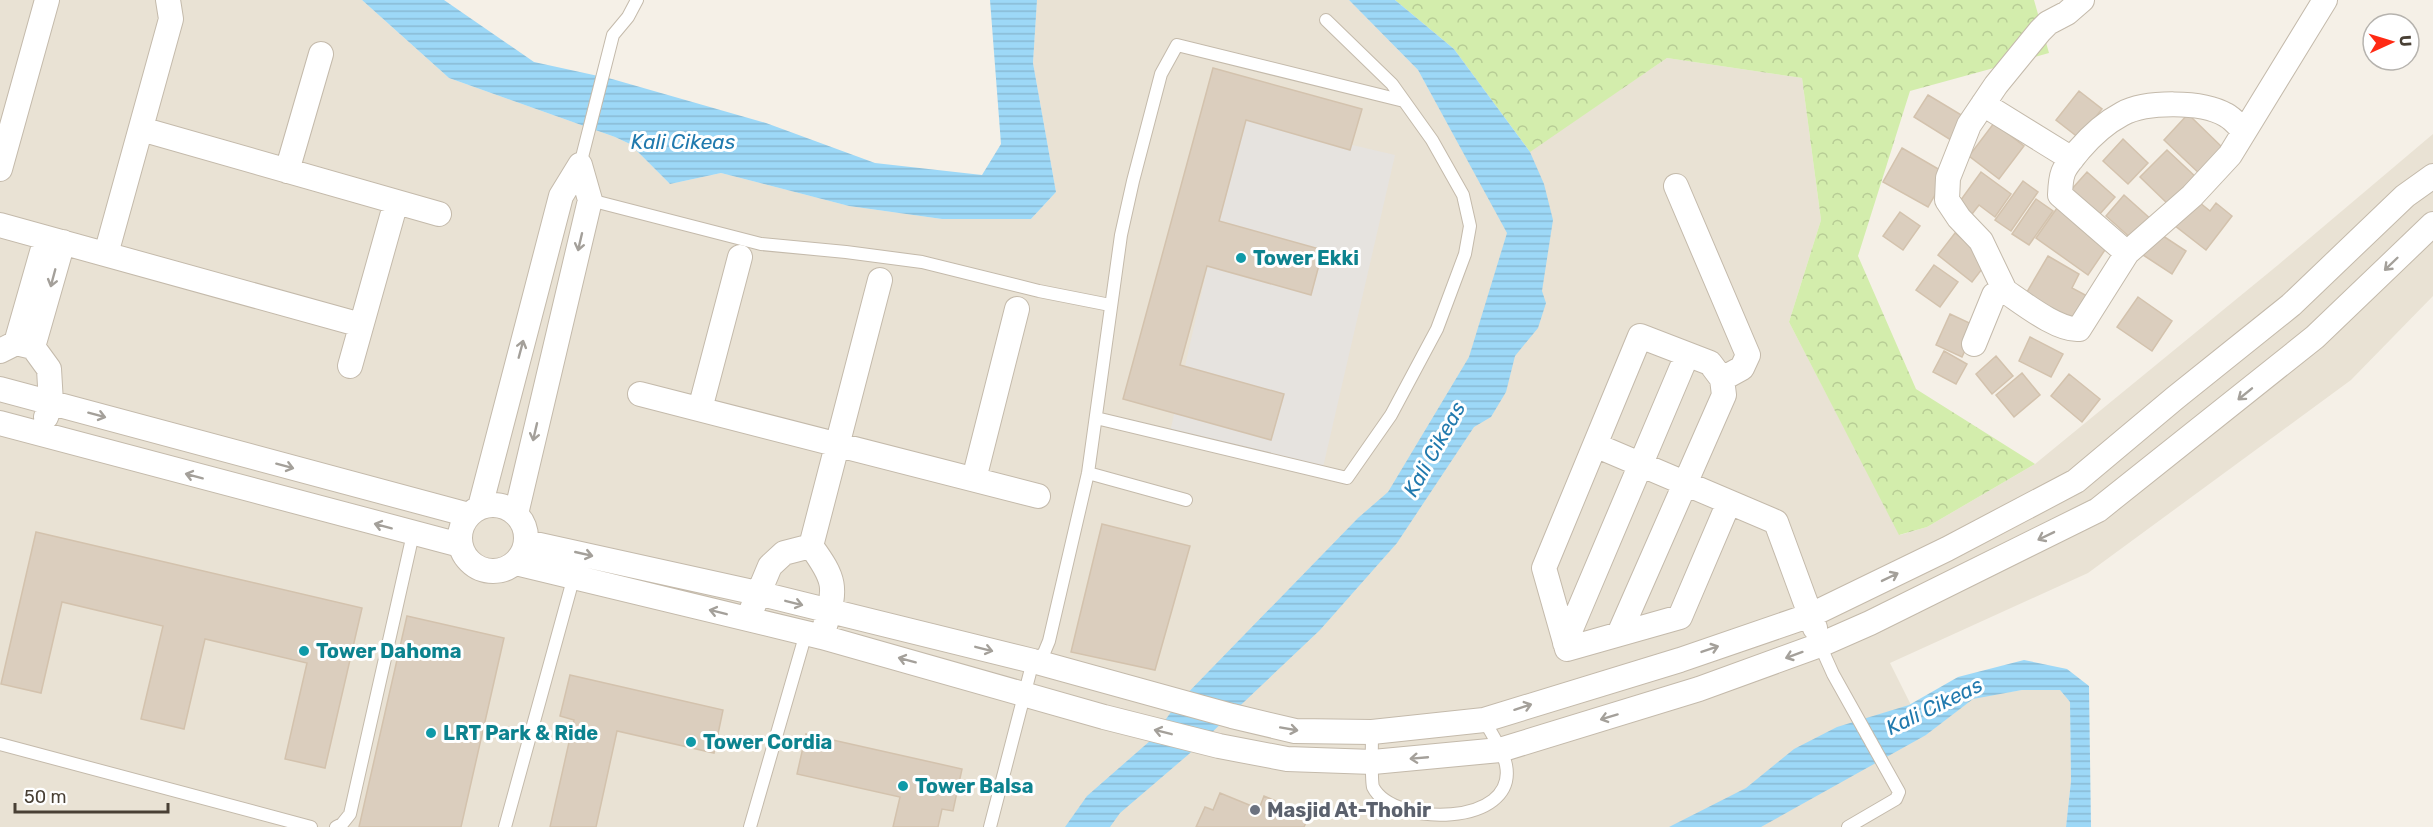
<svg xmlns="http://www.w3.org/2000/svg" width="2433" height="827" viewBox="0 0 2433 827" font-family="Rubik,sans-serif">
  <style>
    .residential { fill: #e9e2d4 }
    .forest { fill: url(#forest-crowns) }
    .parking { fill: #e6e3df }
    .water { fill: url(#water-rules) }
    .building { fill: #dbcebe; stroke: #d3c2ad; stroke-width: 1.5 }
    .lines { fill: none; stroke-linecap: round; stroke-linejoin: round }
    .lane-casing { stroke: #c4baab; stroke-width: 14 }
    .street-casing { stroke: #c4baab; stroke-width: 26 }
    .lane { stroke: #fff; stroke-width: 12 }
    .street { stroke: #fff; stroke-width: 24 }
    .oneway { stroke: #a4a09a }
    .culture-dot { fill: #0f9aa8; stroke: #fff; stroke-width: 2 }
    .worship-dot { fill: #6b7280; stroke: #fff; stroke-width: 2 }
    .labels { text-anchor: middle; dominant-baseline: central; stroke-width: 6; stroke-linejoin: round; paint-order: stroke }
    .culture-label { font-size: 20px; font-weight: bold; fill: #0d838f; stroke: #fff; text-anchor: start }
    .worship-label { font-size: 20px; font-weight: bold; fill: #5b616d; stroke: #fff; text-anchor: start }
    .water-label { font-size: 21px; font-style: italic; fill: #217aae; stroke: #fff }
  </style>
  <defs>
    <pattern id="forest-crowns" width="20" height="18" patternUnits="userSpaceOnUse" patternTransform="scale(1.5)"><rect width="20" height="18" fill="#d3edac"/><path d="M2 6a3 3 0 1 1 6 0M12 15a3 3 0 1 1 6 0" fill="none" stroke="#b7cc95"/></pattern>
    <pattern id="water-rules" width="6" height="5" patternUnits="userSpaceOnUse" patternTransform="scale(1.5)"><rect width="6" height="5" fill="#9dd8f7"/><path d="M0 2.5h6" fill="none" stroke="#89bad4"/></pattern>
  </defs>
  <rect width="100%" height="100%" fill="#f5f0e7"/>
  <path class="residential" d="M0 0H362L449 78 615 137 630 144 670 184 721 173 849 206 942 219H1031L1056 192 1033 63 1037 0H1349L1418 70 1481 184 1667 58 1802 78 1821 220 1789 322 1900 535 1927 527 2035 464 2278 265 2433 134V296L2351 380 2088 573 1890 663 1926 735 1973 698 2022 690H2060L2070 702 2071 781 2066 827H0Z"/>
  <path class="forest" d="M1395 0H2034L2049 53 1910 91 1858 256 1916 389 2035 464 1927 527 1899 535 1789 322 1821 220 1802 78 1667 58 1530 152 1454 49Z"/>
  <path class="parking" d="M1241 119 1395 155 1321 476 1168 441Z"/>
  <path class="water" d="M362 0H444L534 62 612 79 766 123 875 163 982 175 1001 144 990 0H1037L1033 63 1056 192 1031 219H942L849 206 721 173 670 184 630 144 615 137 449 78Z
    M1349 0H1395L1454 49 1530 152 1544 184 1553 220 1542 291 1546 303 1538 328 1515 356 1506 392 1491 417 1474 427 1397 543 1320 630 1189 754 1120 813 1110 827H1065L1087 796 1151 740 1176 705 1358 518 1388 492 1469 357 1507 233 1418 70Z
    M2024 660 2067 669 2089 686 2091 827H2066L2071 781 2070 702 2060 690H2022L1973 699 1926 735 1761 827H1669L1746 788 1794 749 1837 727 1909 705 1958 677Z"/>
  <path class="building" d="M1213 68 1362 109 1350 150 1246 120 1219 221 1323 250 1311 295 1207 266 1180 365 1284 394 1271 440 1123 399Z
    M2079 91 2102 109 2079 138 2056 120Z
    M1928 95 1968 119 1954 142 1914 117Z
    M2188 114 2226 151 2203 177 2164 140Z
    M1994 123 2024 146 1999 179 1969 156Z
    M2123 139 2148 163 2128 184 2103 161Z
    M1902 148 1947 174 1928 207 1883 182Z
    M2167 150 2198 179 2171 207 2140 177Z
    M1981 172 2011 194 1995 217 1979 205 1969 218 1955 208Z
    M2087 172 2115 197 2099 215 2071 190Z
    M2023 181 2038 192 2011 231 1995 220Z
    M2124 195 2153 221 2134 241 2106 216Z
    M2194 198 2210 211 2216 203 2232 216 2206 250 2174 225Z
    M2036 199 2053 211 2029 245 2012 234Z
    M2057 208 2109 244 2088 275 2036 238Z
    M1900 212 1920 226 1903 250 1883 236Z
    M2157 232 2186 251 2172 274 2143 255Z
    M1955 233 1989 260 1972 282 1938 255Z
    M2048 256 2079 274 2072 288 2089 297 2073 325 2024 297Z
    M1934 265 1958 282 1940 307 1916 290Z
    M2138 297 2172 321 2152 351 2117 327Z
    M1950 314 1976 326 1962 357 1936 345Z
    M2030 337 2063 354 2051 377 2019 361Z
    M1944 351 1967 364 1956 384 1933 372Z
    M1996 356 2013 376 1992 394 1976 374Z
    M2022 373 2040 395 2014 417 1996 395Z
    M2069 374 2100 399 2082 422 2051 396Z
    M1102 524 1190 546 1155 670 1071 652Z
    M36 532 362 608 325 768 285 759 307 663 205 639 184 729 141 719 163 626 62 602 41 693 1 684Z
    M407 616 504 638 461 827H359Z
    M570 675 723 710 714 753 617 731 596 827H550L574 720 560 716Z
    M806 734 962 769 953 811 942 809 938 827H893L900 797 797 774Z
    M1220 793 1259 809 1264 796 1309 815 1304 827H1196L1205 807 1213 810Z"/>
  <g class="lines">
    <g class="lane-casing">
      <path id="lane" d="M580 165 613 35 628 17 637 0
        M590 200 761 244 846 252 922 262 1039 291 1110 305
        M1096 418 1347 478 1391 415 1437 329 1465 254 1470 226 1463 195 1432 140 1392 84 1326 20
        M1088 473 1186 500
        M1820 645 1833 674 1899 792 1896 799 1848 827
        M1372 732C1372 743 1371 780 1373 787 1393 827 1518 827 1506 765 1503 750 1491 733 1484 720
        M0 744 311 827
        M336 827 342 824 350 814 413 534
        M505 827 574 576
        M750 827 806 633
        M990 827 1033 661 1044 653 1049 641 1088 473 1121 235 1133 181 1161 74 1177 45 1404 101"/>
    </g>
    <g class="street-casing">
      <path id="street" d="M1983 104 2072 159
        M141 129 439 214
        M0 169 47 0
        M287 171 321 54
        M1676 186 1748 355 1742 368 1722 379
        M0 225 361 325
        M2127 253 2060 195C2061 169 2064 169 2079 150 2091 136 2105 123 2122 114 2146 101 2202 101 2226 115 2232 118 2238 125 2243 130
        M106 254 171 19 168 0
        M2005 291 1981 241 1959 218 1947 200 1948 178 1969 125 1996 85 2040 31 2048 23 2067 13 2082 0
        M16 343 46 238
        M1974 344 1994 295 2005 291C2023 303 2058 331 2079 329L2127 253 2192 196 2230 155 2325 0
        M33 347 63 242
        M0 351 16 343 33 347 49 369 51 403 46 417
        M350 366 396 202
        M0 389 469 515
        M640 394 1038 496
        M700 409 740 257
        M0 423 460 545
        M1595 445 1776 522 1815 628
        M974 479 1017 309
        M460 538a33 33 0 1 1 66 0a33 33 0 1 1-66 0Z
        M480 507 561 196 580 165
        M516 514 590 200 580 165
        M526 542 757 593 1033 661 1232 716 1295 731 1372 732 1484 720 1680 660 1811 615 1947 549 2076 481 2175 398 2291 305 2405 196 2433 176
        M811 546 880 280
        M811 546C835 579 837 587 825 626
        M516 563 822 637 1104 717 1219 746 1287 759 1373 762 1500 750 1699 689 1820 645 1870 623 2098 510 2315 337 2433 224
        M752 609 770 566 784 553 811 546
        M1619 634 1724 395 1722 379 1710 363 1640 336 1544 568 1567 649 1680 617 1729 502
        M1565 643 1687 355"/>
    </g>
    <use href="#lane" class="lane"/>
    <use href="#street" class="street"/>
  </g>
  <defs><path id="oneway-shaft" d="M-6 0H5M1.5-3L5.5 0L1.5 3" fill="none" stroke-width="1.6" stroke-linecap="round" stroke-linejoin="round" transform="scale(1.5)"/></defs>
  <g class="oneway">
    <use href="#oneway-shaft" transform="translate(580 242) rotate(103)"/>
    <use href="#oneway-shaft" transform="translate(2391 264) rotate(136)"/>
    <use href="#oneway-shaft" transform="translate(53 278) rotate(105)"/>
    <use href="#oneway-shaft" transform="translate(521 349) rotate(-75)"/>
    <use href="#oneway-shaft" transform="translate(2245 394) rotate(141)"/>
    <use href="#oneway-shaft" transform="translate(97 415) rotate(15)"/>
    <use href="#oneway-shaft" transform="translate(535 432) rotate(103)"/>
    <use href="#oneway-shaft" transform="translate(285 466) rotate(15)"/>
    <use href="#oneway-shaft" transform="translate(194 476) rotate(-165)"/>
    <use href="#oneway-shaft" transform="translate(383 526) rotate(-165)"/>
    <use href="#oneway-shaft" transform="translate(2046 536) rotate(154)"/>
    <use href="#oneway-shaft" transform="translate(584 554) rotate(13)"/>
    <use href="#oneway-shaft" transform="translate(1890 577) rotate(-26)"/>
    <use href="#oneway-shaft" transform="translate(794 603) rotate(14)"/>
    <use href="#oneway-shaft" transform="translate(718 612) rotate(-166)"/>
    <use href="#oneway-shaft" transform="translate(984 649) rotate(14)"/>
    <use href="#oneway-shaft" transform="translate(1710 649) rotate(-19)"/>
    <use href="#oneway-shaft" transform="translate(1794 655) rotate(160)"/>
    <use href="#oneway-shaft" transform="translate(907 660) rotate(-165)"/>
    <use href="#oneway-shaft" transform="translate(1523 707) rotate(-18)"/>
    <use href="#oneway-shaft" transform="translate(1609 717) rotate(163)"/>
    <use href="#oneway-shaft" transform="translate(1289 729) rotate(10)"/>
    <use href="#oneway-shaft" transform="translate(1163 732) rotate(-166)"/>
    <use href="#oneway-shaft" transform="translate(1419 758) rotate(175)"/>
  </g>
  <g class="culture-dot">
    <circle cx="1241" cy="258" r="6"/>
    <circle cx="304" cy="651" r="6"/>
    <circle cx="431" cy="733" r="6"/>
    <circle cx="691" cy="742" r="6"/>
    <circle cx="903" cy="786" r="6"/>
  </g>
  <circle class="worship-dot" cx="1255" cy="810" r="6"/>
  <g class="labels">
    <g class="culture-label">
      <text x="1253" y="258">Tower Ekki</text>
      <text x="316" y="651">Tower Dahoma</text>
      <text x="443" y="733">LRT Park &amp; Ride</text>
      <text x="703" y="742">Tower Cordia</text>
      <text x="915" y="786">Tower Balsa</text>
    </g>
    <g class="worship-label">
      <text x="1267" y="810">Masjid At-Thohir</text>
    </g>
    <g class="water-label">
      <text x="683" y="141">Kali Cikeas</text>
      <text transform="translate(1434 449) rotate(-61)">Kali Cikeas</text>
      <text transform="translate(1934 706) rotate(-26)">Kali Cikeas</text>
    </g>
  </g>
  <g transform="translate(2391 42) rotate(86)"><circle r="28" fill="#ffffff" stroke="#b6b3ae" stroke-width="1.5"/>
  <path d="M0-4.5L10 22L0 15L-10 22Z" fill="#ff2a14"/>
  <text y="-9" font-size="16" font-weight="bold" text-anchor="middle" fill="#494035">U</text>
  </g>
  <path d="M15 803v9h153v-9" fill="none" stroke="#494035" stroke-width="3"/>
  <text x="24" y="803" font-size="18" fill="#494035" stroke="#ffffff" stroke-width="4.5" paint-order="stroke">50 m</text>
</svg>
